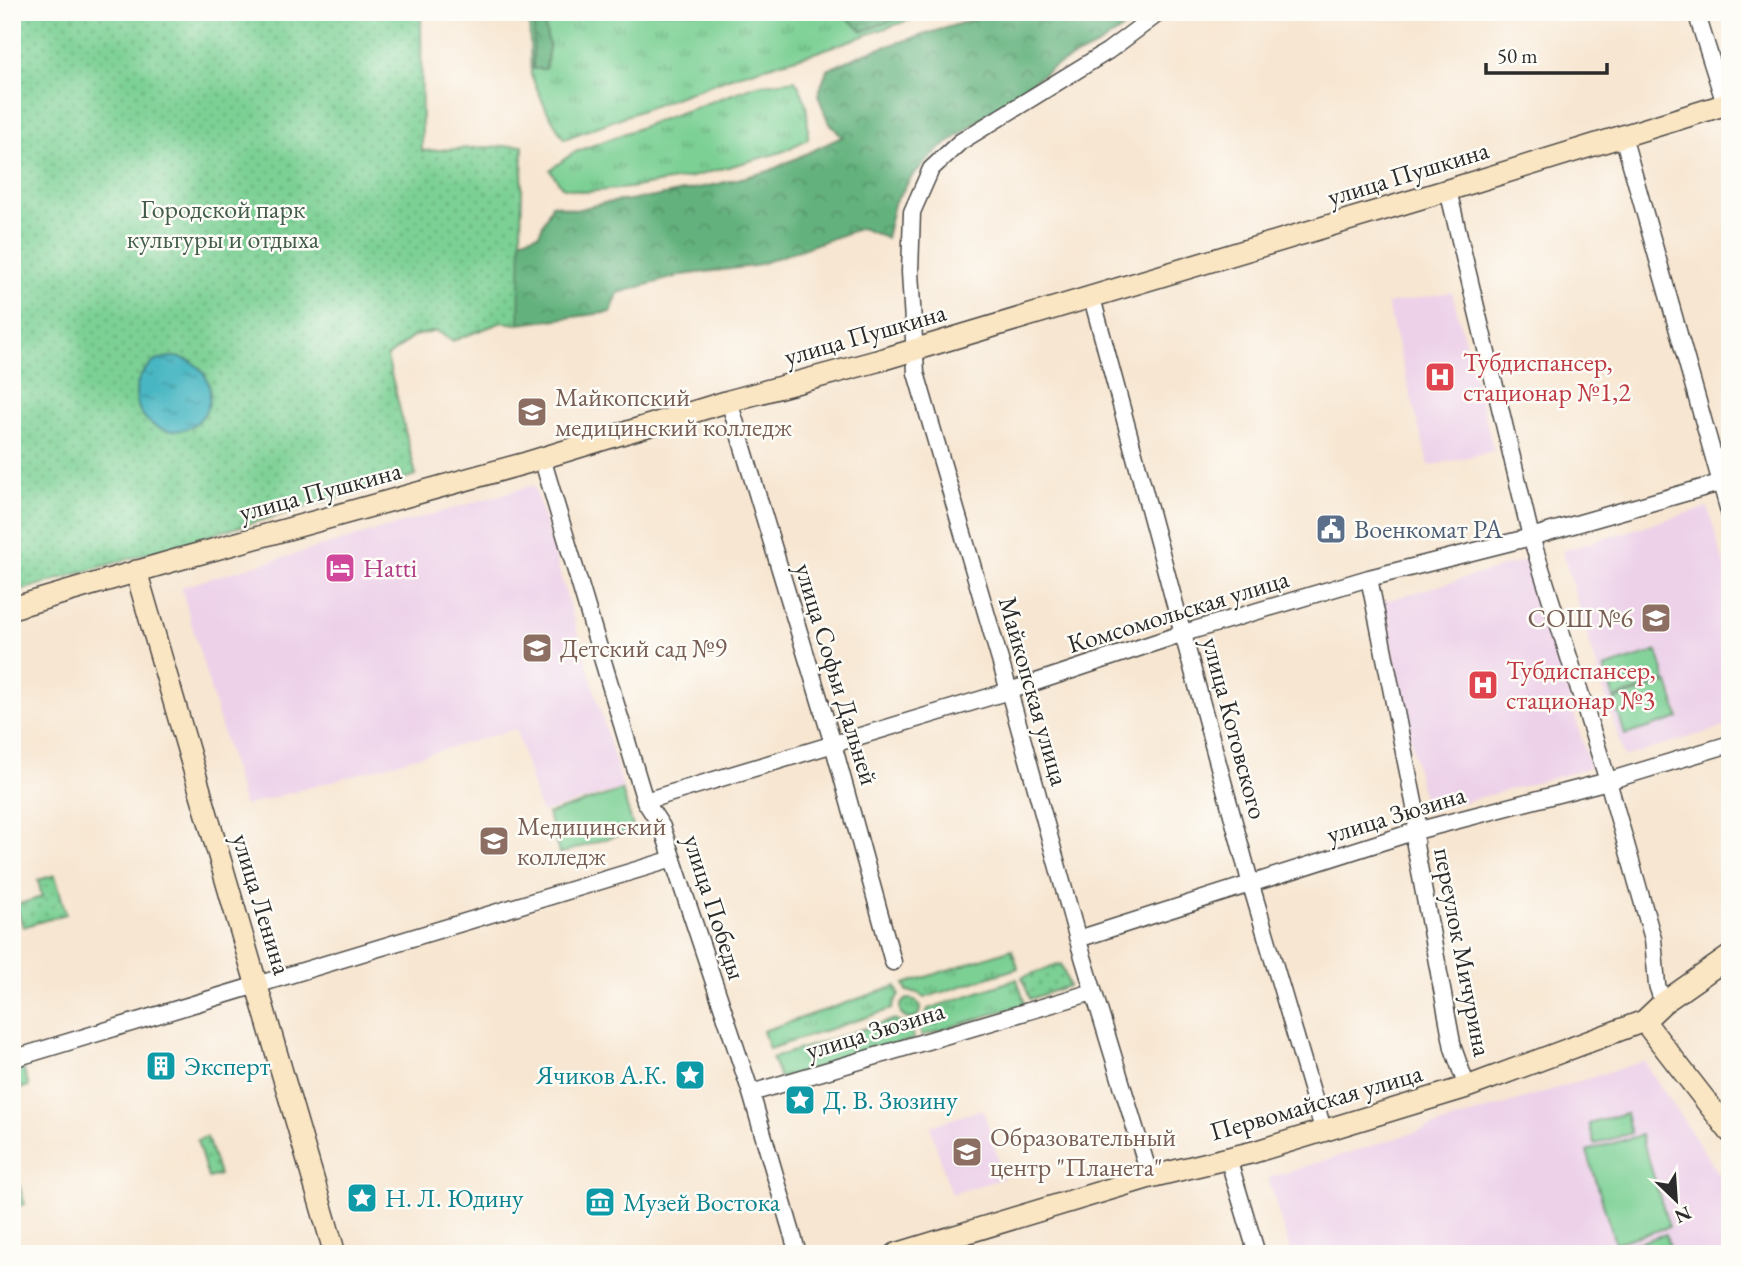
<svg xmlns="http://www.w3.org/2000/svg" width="1742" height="1266" viewBox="0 0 1742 1266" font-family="'EB Garamond',serif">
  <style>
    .built { fill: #edd1e9 }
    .grass { fill: url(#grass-tufts); stroke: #537e60; stroke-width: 2 }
    .forest { fill: url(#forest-crowns); stroke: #486e54; stroke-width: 2 }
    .park { fill: url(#park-dots); stroke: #537e60; stroke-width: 2 }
    .pitch { fill: #7bd094; stroke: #537e60; stroke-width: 2 }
    .water { fill: url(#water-ripples); stroke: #3a7177; stroke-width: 2 }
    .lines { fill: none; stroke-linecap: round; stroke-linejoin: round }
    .street-casing { stroke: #4a4744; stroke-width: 19 }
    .secondary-casing { stroke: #4a4744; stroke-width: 24 }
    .street { stroke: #fff; stroke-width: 16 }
    .secondary { stroke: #fbe6c4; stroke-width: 21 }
    .labels { text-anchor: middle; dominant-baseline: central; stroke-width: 5; stroke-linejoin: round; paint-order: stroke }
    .street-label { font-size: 26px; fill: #2b2b2b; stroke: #fdfcf7 }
    .park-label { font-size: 26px; fill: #435d4a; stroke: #fdfcf7 }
    .health-label { font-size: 26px; fill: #be3a42; stroke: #fdfcf7; text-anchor: start }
    .education-label { font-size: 26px; fill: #785e54; stroke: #fdfcf7; text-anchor: start }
    .service-label { font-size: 26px; fill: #4e5e75; stroke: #fdfcf7; text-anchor: start }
    .hotel-label { font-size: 26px; fill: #b23c85; stroke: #fdfcf7; text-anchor: start }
    .culture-label { font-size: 26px; fill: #0d838f; stroke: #fdfcf7; text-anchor: start }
  </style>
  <defs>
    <pattern id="grass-tufts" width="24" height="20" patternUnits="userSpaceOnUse" patternTransform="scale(1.75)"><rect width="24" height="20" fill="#7bd094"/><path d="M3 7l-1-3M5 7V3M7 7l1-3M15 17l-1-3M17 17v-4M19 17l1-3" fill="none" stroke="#65a979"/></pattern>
    <pattern id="forest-crowns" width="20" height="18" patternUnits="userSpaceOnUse" patternTransform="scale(1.75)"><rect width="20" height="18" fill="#64b27e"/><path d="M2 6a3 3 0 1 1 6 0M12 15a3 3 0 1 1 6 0" fill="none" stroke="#539167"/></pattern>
    <pattern id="park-dots" width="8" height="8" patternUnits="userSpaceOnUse" patternTransform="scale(1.75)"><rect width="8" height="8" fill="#7bd094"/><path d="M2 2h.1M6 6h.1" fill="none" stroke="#65a979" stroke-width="1.8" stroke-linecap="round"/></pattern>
    <pattern id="water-ripples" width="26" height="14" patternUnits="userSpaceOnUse" patternTransform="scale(1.75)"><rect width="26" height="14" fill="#49b7c3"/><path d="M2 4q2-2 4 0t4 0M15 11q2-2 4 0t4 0" fill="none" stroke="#3d959f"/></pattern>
  </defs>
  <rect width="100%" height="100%" fill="#fdfcf7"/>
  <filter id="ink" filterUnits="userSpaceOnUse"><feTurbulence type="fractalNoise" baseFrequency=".0143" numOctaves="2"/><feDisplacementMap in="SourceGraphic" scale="14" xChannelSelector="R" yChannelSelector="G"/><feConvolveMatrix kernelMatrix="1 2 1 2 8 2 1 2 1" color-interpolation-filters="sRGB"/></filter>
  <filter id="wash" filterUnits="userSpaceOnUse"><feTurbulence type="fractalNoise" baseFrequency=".00686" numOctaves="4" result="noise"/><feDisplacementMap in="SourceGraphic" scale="28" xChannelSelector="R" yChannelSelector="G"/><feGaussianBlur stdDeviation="1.57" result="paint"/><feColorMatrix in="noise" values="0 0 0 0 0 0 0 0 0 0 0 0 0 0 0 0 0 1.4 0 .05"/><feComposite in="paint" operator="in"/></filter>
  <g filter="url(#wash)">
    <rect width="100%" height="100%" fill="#f7e6d1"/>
    <path class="built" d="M1452 292 1494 451 1429 466 1387 304Z
      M534 485 623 788 541 813 516 729 244 806 181 587Z
      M1708 507 1730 587V725L1624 757 1562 551Z
      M1530 559 1590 768 1426 812 1382 602Z
      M1644 1061 1730 1191V1254H1291L1268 1178Z
      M983 1109 1004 1178 951 1194 930 1126Z"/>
    <path class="grass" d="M529 12H932L817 52 731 77 564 139 546 109 531 75Z
      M795 80C808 98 808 117 808 139L782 152 692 177 629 188 584 192 562 187 550 170 573 153 652 123 757 85Z
      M1012 949 1018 968 924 998 918 993 907 991 904 984Z
      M1017 979 1025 1004 922 1036 918 1024 924 1020 928 1009Z
      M896 986 899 995 894 1002 892 1009 769 1049 763 1031Z
      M900 1009a10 10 0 1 1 20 0a10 10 0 1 1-20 0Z
      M895 1019 903 1025 910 1026 914 1039 780 1079 772 1058Z"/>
    <path class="forest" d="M839 12H916L863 31Z
      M997 12H1147L1099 45 1053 67 937 151 913 175 894 204 886 238 861 228 754 266 682 275 618 293 611 312 519 324 502 322 452 341 436 331 414 336 387 357 496 247 539 234 552 204 575 210 604 203 654 197 718 184 769 171 842 137 828 121 818 95 827 70 865 53Z
      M534 23 545 26 549 46 546 69H533Z"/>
    <path class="park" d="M12 12H421L422 151 523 145 519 324 502 322 452 341 437 331 414 336 387 357 416 475 12 593Z
      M55 875 66 914 23 927 16 905 42 897 38 880Z
      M1061 964 1069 986 1030 999 1022 977Z
      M23 1068 29 1086 12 1091V1072Z
      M207 1137 219 1175 208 1178 197 1140Z
      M12 1162 25 1204 12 1208Z"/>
    <path class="pitch" d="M1657 651 1666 681 1614 698 1604 668Z
      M1668 683 1679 718 1625 735 1614 700Z
      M622 790 634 830 559 854 548 814Z
      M1626 1113 1631 1133 1595 1144 1589 1124Z
      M1641 1135 1669 1227 1615 1243 1587 1151Z
      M1666 1234 1672 1254H1623L1621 1248Z"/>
    <path class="water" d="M136 394a37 37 0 1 1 74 0a37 37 0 1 1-74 0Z"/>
  </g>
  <g filter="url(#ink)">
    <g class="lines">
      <g class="street-casing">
        <path id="street" d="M1696 12 1725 104
          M1623 136 1730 515
          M1448 190 1531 537 1608 781 1653 939 1657 985 1663 1003
          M1092 298 1251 885 1323 1129
          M729 401 833 744 893 962
          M542 458 645 801 662 827 751 1093 798 1254
          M1369 578 1417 817 1415 845 1453 1048 1467 1087
          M645 801 1009 691 1184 633 1369 578 1531 537 1730 480
          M1078 939 1416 831 1608 781 1730 744
          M12 1059 673 859
          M751 1093 1093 992
          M1228 1158 1257 1254
          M1150 1177 1080 947 1009 691 916 373 910 272 912 212 931 169 960 142 1108 51 1160 12"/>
      </g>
      <g class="secondary-casing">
        <path id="secondary" d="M136 571 335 1254
          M12 608 169 562 526 463 729 401 877 361 1448 190 1730 103
          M1644 1021 1730 1132
          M896 1254 1150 1177 1254 1152 1467 1087 1644 1021 1663 1003 1730 956"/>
      </g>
      <use href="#street" class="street"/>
      <use href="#secondary" class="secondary"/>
    </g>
  </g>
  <defs>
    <g id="hospital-square" transform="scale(1.575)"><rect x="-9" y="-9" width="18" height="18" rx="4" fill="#e0444e" stroke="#fdfcf7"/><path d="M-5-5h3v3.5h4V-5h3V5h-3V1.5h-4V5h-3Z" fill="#fff"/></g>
    <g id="university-square" transform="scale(1.575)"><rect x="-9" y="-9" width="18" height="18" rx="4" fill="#8d6e63" stroke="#fdfcf7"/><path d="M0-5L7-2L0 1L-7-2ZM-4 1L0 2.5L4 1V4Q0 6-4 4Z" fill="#fff"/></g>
    <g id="civic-square" transform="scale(1.575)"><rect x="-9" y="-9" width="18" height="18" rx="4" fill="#5c6f8a" stroke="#fdfcf7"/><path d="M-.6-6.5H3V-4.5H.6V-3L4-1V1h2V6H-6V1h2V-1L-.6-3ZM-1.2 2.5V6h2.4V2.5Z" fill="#fff"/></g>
    <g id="hotel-square" transform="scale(1.575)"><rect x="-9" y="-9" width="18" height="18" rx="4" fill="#d1479c" stroke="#fdfcf7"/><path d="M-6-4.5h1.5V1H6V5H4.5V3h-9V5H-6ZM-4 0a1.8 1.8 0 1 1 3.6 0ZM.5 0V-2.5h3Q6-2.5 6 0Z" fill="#fff"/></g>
    <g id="school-square" transform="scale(1.575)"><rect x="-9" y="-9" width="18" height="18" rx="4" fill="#8d6e63" stroke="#fdfcf7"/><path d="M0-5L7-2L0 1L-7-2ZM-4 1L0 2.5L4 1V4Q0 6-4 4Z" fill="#fff"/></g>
    <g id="building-square" transform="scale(1.575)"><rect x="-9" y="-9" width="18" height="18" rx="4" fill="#0f9aa8" stroke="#fdfcf7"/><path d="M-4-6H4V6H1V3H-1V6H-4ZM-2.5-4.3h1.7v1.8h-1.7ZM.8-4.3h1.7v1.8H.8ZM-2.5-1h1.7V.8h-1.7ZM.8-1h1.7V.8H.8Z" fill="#fff"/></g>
    <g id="sight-square" transform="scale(1.575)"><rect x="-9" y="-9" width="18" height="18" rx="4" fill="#0f9aa8" stroke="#fdfcf7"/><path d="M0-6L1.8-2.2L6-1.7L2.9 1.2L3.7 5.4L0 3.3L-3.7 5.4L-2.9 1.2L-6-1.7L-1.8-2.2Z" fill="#fff"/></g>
    <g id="museum-square" transform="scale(1.575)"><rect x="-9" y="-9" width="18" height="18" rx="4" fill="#0f9aa8" stroke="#fdfcf7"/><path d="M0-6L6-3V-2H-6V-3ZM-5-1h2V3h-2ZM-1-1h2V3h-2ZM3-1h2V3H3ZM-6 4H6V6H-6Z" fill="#fff"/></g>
  </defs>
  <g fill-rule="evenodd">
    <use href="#hospital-square" x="1440" y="377"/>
    <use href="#university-square" x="532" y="412"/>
    <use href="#civic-square" x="1331" y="529"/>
    <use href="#hotel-square" x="340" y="568"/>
    <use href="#school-square" x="1656" y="618"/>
    <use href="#school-square" x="537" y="648"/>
    <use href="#hospital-square" x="1483" y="685"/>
    <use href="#university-square" x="494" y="841"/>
    <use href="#building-square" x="161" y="1066"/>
    <use href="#sight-square" x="690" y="1075"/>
    <use href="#sight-square" x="800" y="1100"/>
    <use href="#school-square" x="967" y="1152"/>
    <use href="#sight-square" x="362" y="1198"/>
    <use href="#museum-square" x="600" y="1202"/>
  </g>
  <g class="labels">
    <g class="street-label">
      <text transform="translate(1408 173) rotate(-17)">улица Пушкина</text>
      <text transform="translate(865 334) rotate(-16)">улица Пушкина</text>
      <text transform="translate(320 491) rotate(-15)">улица Пушкина</text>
      <text transform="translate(1178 611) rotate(-17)">Комсомольская улица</text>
      <text transform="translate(837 674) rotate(73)">улица Софьи Дальней</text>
      <text transform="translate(1034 691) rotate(74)">Майкопская улица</text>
      <text transform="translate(1235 728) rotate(75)">улица Котовского</text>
      <text transform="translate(1396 814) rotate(-17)">улица Зюзина</text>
      <text transform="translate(262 904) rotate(73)">улица Ленина</text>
      <text transform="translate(715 907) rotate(72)">улица Победы</text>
      <text transform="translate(1463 952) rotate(79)">переулок Мичурина</text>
      <text transform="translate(875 1030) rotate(-17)">улица Зюзина</text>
      <text transform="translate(1316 1102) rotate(-16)">Первомайская улица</text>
    </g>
    <g class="park-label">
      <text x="223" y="209">Городской парк<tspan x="223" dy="30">культуры и отдыха</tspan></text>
    </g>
    <g class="health-label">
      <text x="1463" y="362">Тубдиспансер,<tspan x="1463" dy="30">стационар №1,2</tspan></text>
      <text x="1506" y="670">Тубдиспансер,<tspan x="1506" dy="30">стационар №3</tspan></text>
    </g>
    <g class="education-label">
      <text x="555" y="397">Майкопский<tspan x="555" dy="30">медицинский колледж</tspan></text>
      <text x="1633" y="618" text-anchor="end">СОШ №6</text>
      <text x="560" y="648">Детский сад №9</text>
      <text x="517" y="826">Медицинский<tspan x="517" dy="30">колледж</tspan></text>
      <text x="990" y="1137">Образовательный<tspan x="990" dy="30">центр "Планета"</tspan></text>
    </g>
    <g class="service-label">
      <text x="1354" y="529">Военкомат РА</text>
    </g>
    <g class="hotel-label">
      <text x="363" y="568">Hatti</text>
    </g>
    <g class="culture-label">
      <text x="184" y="1066">Эксперт</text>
      <text x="667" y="1075" text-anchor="end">Ячиков А.К.</text>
      <text x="823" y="1100">Д. В. Зюзину</text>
      <text x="385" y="1198">Н. Л. Юдину</text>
      <text x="623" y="1202">Музей Востока</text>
    </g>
  </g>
  <rect width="1742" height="1266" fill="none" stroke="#fdfcf7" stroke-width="42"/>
  <g transform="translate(1676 1200) rotate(155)" stroke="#fdfcf7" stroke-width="5" paint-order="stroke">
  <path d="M0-5L12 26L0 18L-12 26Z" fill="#2b2b2b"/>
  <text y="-10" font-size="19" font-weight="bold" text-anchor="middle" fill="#2b2b2b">N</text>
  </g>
  <path d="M1486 63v10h121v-10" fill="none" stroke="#2b2b2b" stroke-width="3.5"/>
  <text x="1497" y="63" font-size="21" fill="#2b2b2b" stroke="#fdfcf7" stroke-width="5" paint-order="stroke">50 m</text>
</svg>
